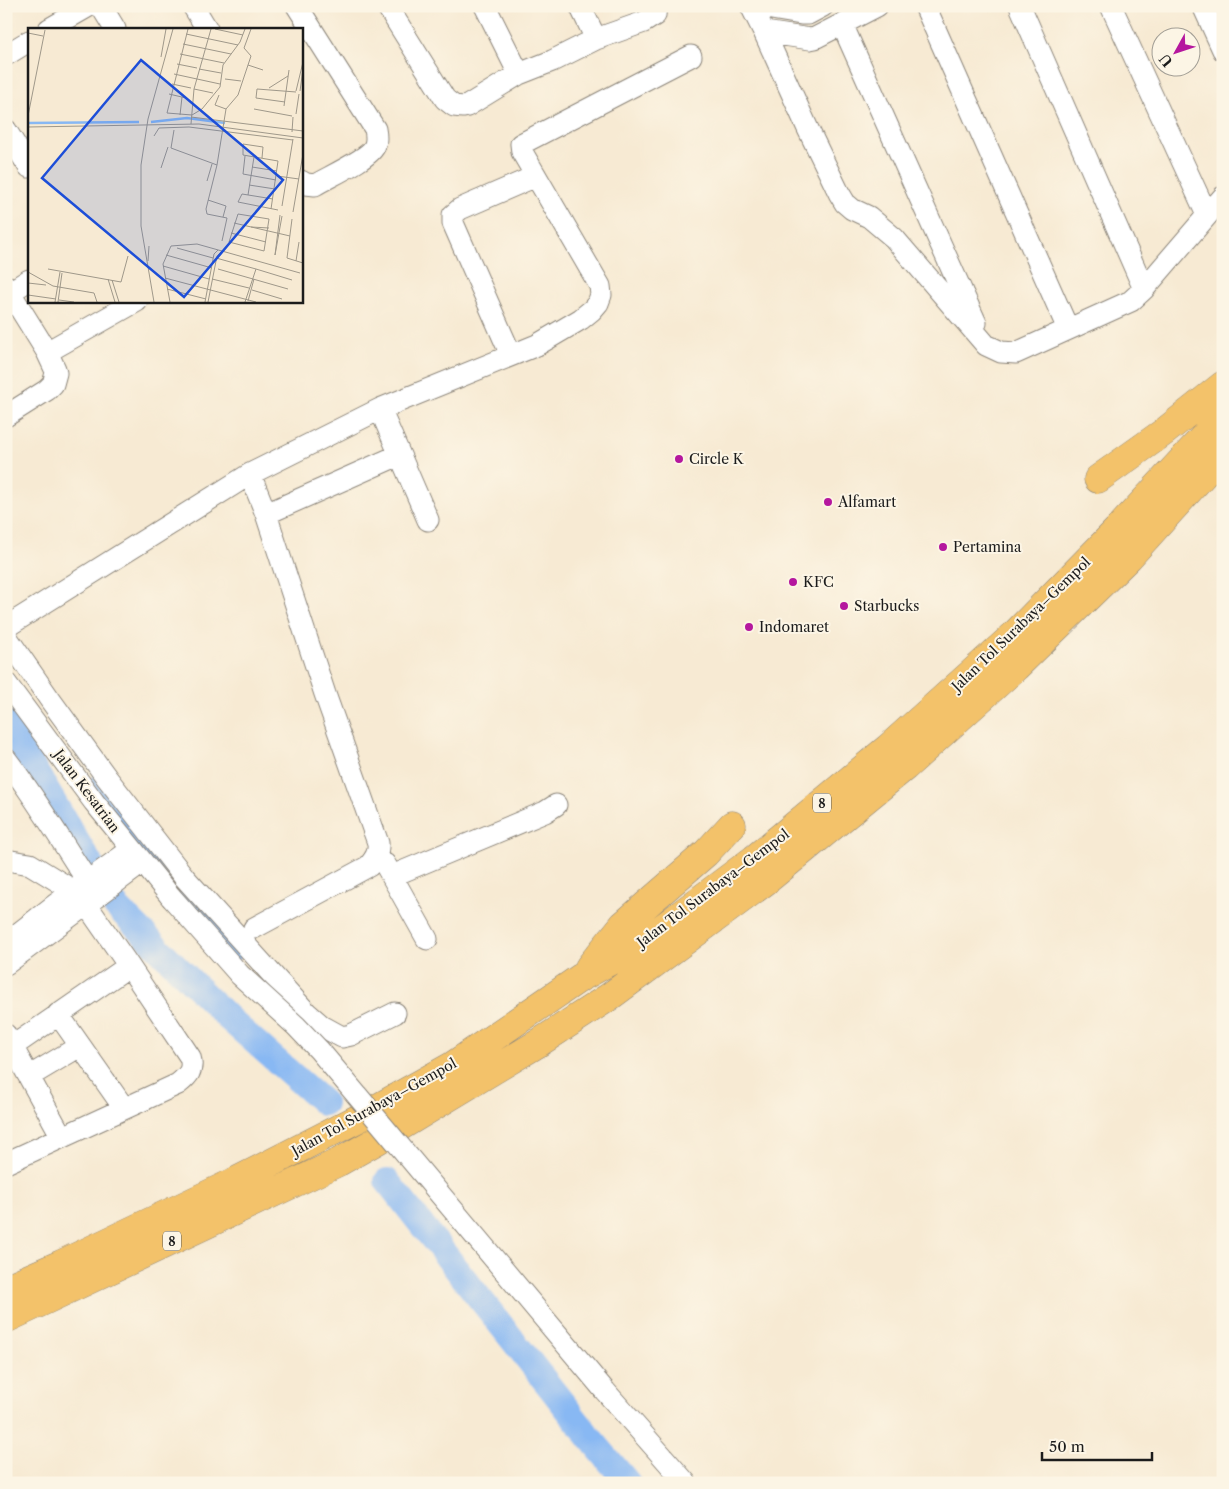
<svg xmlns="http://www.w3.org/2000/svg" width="1229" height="1489" viewBox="0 0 1229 1489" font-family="'Libre Caslon Text',serif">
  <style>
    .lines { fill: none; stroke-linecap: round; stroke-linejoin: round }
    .river { stroke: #88b8f3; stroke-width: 26 }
    .minor-casing { stroke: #8a8378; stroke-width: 23 }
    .highway-casing { stroke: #8a8378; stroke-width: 29 }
    .minor { stroke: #fff; stroke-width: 21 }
    .highway { stroke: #f3c26a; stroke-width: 28 }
    .minor-bridge-casing { stroke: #8a8378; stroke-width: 23; stroke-linecap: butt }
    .minor-bridge { stroke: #fff; stroke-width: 21 }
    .poi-dot { fill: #b5179e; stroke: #fcf5e5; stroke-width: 2 }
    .labels { text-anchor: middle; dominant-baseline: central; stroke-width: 4; stroke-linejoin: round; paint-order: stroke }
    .shield { fill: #fcf5e5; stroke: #5f5d58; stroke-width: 1 }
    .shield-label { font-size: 12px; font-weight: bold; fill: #1c1c1c }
    .poi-label { font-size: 14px; fill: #1c1c1c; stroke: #fcf5e5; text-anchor: start }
    .street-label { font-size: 14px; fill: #1c1c1c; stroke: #fcf5e5 }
    .inset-river { fill: none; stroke: #88b8f3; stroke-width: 2.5 }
    .inset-road { fill: none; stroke: #9f988a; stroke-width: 1 }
    .view { fill: #1d4ed8; fill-opacity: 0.15; stroke: #1d4ed8; stroke-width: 2.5 }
    .inset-edge { fill: none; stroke: #1c1c1c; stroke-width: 2.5 }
  </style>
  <rect width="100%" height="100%" fill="#fcf5e5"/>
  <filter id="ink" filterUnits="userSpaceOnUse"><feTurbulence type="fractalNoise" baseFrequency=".02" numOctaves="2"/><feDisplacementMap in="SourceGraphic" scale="10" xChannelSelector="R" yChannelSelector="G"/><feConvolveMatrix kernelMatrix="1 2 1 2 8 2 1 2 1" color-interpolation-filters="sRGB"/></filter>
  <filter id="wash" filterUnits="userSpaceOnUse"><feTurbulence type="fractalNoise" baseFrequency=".0096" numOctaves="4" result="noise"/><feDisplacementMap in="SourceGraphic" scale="20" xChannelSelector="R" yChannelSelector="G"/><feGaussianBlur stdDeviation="1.12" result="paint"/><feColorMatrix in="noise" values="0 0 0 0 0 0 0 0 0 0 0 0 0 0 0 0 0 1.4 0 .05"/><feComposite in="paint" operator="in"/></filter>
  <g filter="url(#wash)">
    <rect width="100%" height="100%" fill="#f7ead3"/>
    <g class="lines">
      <path class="river" d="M6 722 114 904 228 1018 324 1103
        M101 786 147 848 232 949
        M387 1181 595 1444 628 1483"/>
    </g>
  </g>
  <g filter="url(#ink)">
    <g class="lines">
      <g class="minor-casing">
        <path id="minor" d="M101 6 115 29
          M193 6 207 29
          M297 6 375 129C376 134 377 139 375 145 371 158 328 177 315 185L306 184 301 181
          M387 6 445 99 454 106 463 107 467 106 519 74 552 61 596 39 644 22 655 15 656 6
          M485 6 519 74
          M580 6 596 39
          M751 6 764 32 808 129 839 193 845 203 852 209 869 217 894 238 986 345 1001 352 1016 353 1131 301 1144 289 1223 197
          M754 6 801 14H808L823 6
          M925 6 1068 329
          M1020 6 1144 289
          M1111 6 1207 215
          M1203 6 1223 50
          M842 24 976 323
          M49 29 89 6
          M764 32 810 39 815 38 877 6
          M6 55 29 41
          M6 130 29 167
          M6 286 47 352 55 369 56 373 53 384 47 390 6 416
          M10 292 29 280
          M47 352 137 301
          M511 355 453 223V215L460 209 536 176
          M380 409 428 520
          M250 474 266 514 325 694 378 843C379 853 375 858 369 866L254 928
          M266 514 399 455
          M6 627 250 474 380 409 537 345 581 319 592 310 598 303 601 295 600 286 522 152 521 144 691 56
          M6 636 51 701 107 778 185 878 307 1013 322 1026 342 1037 351 1035 395 1013
          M6 683 94 802 171 897
          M6 759C36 798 61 841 88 882
          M6 860 30 864 74 891 86 904 129 966 190 1057C194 1070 188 1076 178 1084L6 1163
          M385 864 427 939
          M392 876 545 812 556 805
          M6 943 56 904 132 849
          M6 964 142 863
          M58 1014 124 1108
          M6 1035 62 1137
          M13 1046 129 966
          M30 1076 80 1046
          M605 1391 686 1483"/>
      </g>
      <g class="highway-casing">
        <path id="highway" d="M1098 479 1164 432 1223 385
          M589 967 623 925 706 853 732 825
          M6 1288 61 1264 234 1182 363 1116 452 1066 580 978 641 944 754 859 888 748 1014 635 1119 528 1223 416
          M6 1319 339 1162 378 1140 537 1044 609 997 766 881 905 767 1016 667 1129 557 1223 453"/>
      </g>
      <use href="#minor" class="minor"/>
      <use href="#highway" class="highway"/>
      <g class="minor-bridge-casing">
        <path id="minor-bridge" d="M171 897 240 975 296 1026 319 1050 605 1391"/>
      </g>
      <use href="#minor-bridge" class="minor-bridge"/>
    </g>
  </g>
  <g class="poi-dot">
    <circle cx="679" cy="459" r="5"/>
    <circle cx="828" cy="502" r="5"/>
    <circle cx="943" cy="547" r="5"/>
    <circle cx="793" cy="582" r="5"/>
    <circle cx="844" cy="606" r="5"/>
    <circle cx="749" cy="627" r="5"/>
  </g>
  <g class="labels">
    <g class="shield">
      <rect x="813" y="793.5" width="18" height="19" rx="4"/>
      <rect x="163" y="1231.5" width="18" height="19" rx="4"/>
    </g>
    <g class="shield-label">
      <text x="822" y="803">8</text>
      <text x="172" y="1241">8</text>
    </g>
    <g class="poi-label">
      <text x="689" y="459">Circle K</text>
      <text x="838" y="502">Alfamart</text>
      <text x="953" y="547">Pertamina</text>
      <text x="803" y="582">KFC</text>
      <text x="854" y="606">Starbucks</text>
      <text x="759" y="627">Indomaret</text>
    </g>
    <g class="street-label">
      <text transform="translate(1021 624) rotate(-44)">Jalan Tol Surabaya–Gempol</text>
      <text transform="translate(87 791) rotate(53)">Jalan Kesatrian</text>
      <text transform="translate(713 888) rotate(-37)">Jalan Tol Surabaya–Gempol</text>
      <text transform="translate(374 1107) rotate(-29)">Jalan Tol Surabaya–Gempol</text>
    </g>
  </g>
  <g transform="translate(28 28)">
    <rect width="275" height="275" fill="#f7ead3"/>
    <path class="inset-river" d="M123 94 159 90 197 95M0 95 111 94"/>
    <path class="inset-road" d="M160 1 139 85 164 87 174 81 192 59 195 37 212 14 217 1M187 1 215 7M0 5 15 8M158 6 210 17M155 16 203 26M152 26 196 35M133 29 138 1M149 36 169 40M220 37 235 42M171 41 193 45M146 46 192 56M197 51 213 53M144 56 163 60M241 60 260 48M166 61 185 65M268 63 275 34M272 63 275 41M141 66 158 70M191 67 187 77 198 81M257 74 228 70 229 61 268 64M256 78 261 42M226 81 264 88M268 86 271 66M152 87 154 69M0 88 17 2M163 89 275 103M163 96 166 61 183 1M0 99 171 96 275 110M146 102 143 120 189 137M264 104 265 89M126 108 131 100 161 99 265 112M217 128 215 146 248 152M234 130 235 119 215 116V127L250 133 243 181M224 139 249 143M133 140 140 119M249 148 271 151M179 153 184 136M221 157 247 161M220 167 226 129M245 171 214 166 210 174 250 182M180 172 198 178 195 189M254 178 265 111M265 184 275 126M210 186 241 191 236 223 201 214ZM252 187 247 227 254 188M264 191 259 230 275 235M206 195 262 208M223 199 241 200M203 205 238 214M194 213 199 190 179 186 178 181 189 137 198 81 210 67 223 28 216 20 223 1M143 218 169 216 272 245M149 220 185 230M138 227 184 240M188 230 228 241 217 274M120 233 121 218M268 233 271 214M135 238 181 251M20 241 93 254 100 228M190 241 260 261M228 241 264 252M0 244 25 258 66 265 69 274M137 250 228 274M80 251 87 274M184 251 221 260M84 252 91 274M0 255 18 257M139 261 178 271M224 262 254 271M0 267 28 271M31 272 46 274M220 273 226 251M27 274 32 244M30 274 34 245M126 274 113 198V137L120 91 145 1M142 274 135 236 143 218M177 274 186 226 190 222M180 274 189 228 194 223"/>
    <path class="view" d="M113 32 255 152 156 269 14 150Z"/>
    <rect width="275" height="275" class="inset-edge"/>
  </g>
  <rect width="1229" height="1489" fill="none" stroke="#fcf5e5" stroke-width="25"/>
  <g transform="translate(1176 52) rotate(230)"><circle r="24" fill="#fcf5e5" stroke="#a29e95"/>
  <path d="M0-4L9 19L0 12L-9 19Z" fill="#b5179e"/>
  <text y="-8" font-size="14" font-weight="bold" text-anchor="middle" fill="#1c1c1c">U</text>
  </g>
  <path d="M1042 1452v8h110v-8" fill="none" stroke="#1c1c1c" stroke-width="2.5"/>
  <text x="1049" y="1452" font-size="15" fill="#1c1c1c" stroke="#fcf5e5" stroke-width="4" paint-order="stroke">50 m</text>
</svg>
